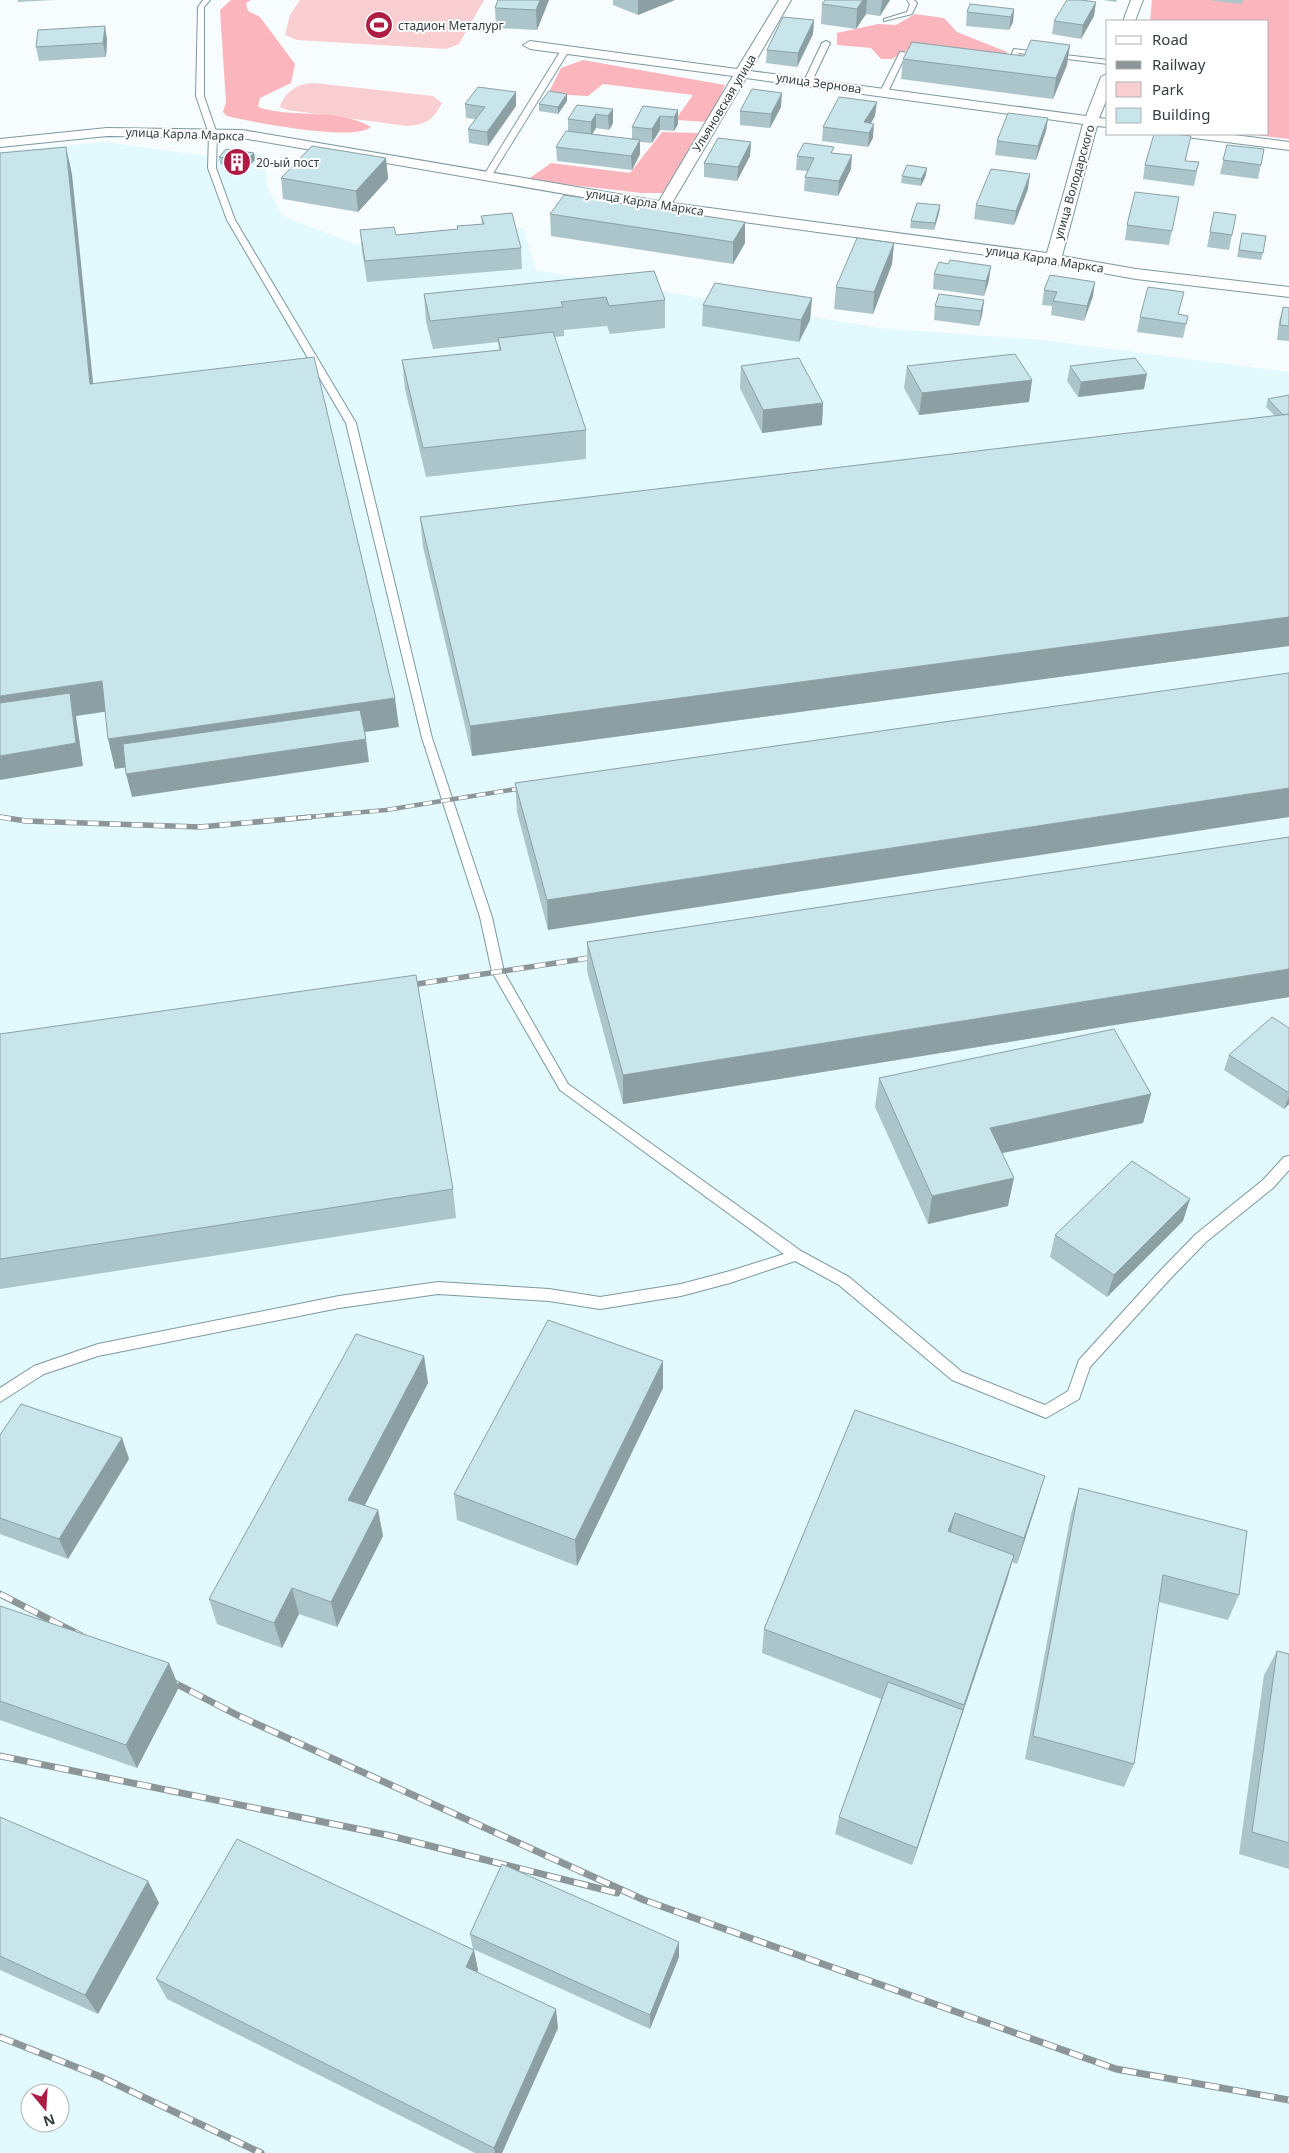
<svg xmlns="http://www.w3.org/2000/svg" width="1289" height="2153" viewBox="0 0 1289 2153" font-family="'Noto Sans',sans-serif">
  <style>
    .built { fill: #e2f9fe; fill-rule: evenodd }
    .green { fill: #f9ced1 }
    .forest { fill: #fbb6bd }
    .lines { fill: none; stroke-linecap: round; stroke-linejoin: round }
    .lane-casing { stroke: #7d989f; stroke-width: 2 }
    .street-casing { stroke: #7d989f; stroke-width: 2 }
    .lane { fill: #fff; fill-rule: evenodd }
    .street { fill: #fff; fill-rule: evenodd }
    .rail-far2-casing { stroke: #8c9597; stroke-width: 4.5 }
    .rail-far1-casing { stroke: #8c9597; stroke-width: 5.5 }
    .rail-casing { stroke: #8c9597; stroke-width: 7 }
    .rail-far2 { stroke: #fff; stroke-width: 3; stroke-dasharray: 9; stroke-linecap: butt }
    .rail-far1 { stroke: #fff; stroke-width: 4; stroke-dasharray: 11; stroke-linecap: butt }
    .rail { stroke: #fff; stroke-width: 5; stroke-dasharray: 14; stroke-linecap: butt }
    .wall { fill: #acc5ca }
    .shaded-wall { fill: #8ca0a4 }
    .building { fill: #c8e5eb; stroke: #8ca0a4 }
    .labels { text-anchor: middle; dominant-baseline: central; stroke-width: 4; stroke-linejoin: round; paint-order: stroke }
    .far-poi-label { font-size: 12px; fill: #323e41; stroke: #fff; text-anchor: start }
    .far-street-label { font-size: 12px; fill: #323e41; stroke: #fff }
  </style>
  <rect width="100%" height="100%" fill="#f7fcfe"/>
  <path class="built" d="M104 142 215 157 238 150 265 155 267 186 282 216 355 244 523 228 536 270 879 328 1042 340 1289 372V2153H0V152ZM30 2093H60V2123H30Z"/>
  <path class="green" d="M300 0H484L459 44 446 49 297 40 285 35 290 15Z
    M314 83 433 96 442 103C432 121 427 124 407 126L287 110 280 107C284 92 299 83 314 83Z"/>
  <path class="forest" d="M231 0H251L246 3 248 11 260 17 295 64 291 83 260 98 258 107C293 119 337 107 371 127 354 142 251 122 227 116L223 112 226 102 220 10Z
    M1152 0H1289V139L1249 134H1268V21H1150Z
    M915 14 944 18 957 32 1007 52 1004 64 907 50 892 59H881L871 48 837 45V33L878 24 896 25Z
    M583 60 725 85 709 122 675 120 693 95 603 84 588 96 548 94 561 68Z
    M662 132 698 133 663 193H642L527 180 551 163 630 173Z"/>
  <g class="lines">
    <g class="lane-casing">
      <path id="lane" d="M203 0H210L204 7V96L217 134 216 168 235 220 356 423 432 738 492 917 504 972 568 1084 801 1251 849 1277 962 1372 1045 1405 1068 1391 1079 1360 1160 1271 1196 1234 1263 1180 1284 1157 1289 1156V1170L1273 1188 1206 1242 1170 1279 1090 1367 1079 1399 1046 1418 952 1380 839 1285 795 1261 730 1283 681 1296 600 1309 549 1301 438 1294 339 1308 98 1356 44 1374 0 1402V1388L34 1366 98 1344 339 1296 438 1282 549 1289 600 1297 681 1284 730 1271 784 1254 560 1090 492 972 480 917 422 738 346 423 227 220 208 168 209 134 196 96 198 7Z
        M907 0H914L917 3 912 14 884 21V19L907 12 910 4Z
        M826 41 830 43 812 81 805 83 804 81 822 43Z
        M563 47 570 49 492 175 485 177 484 175Z
        M1014 49 1108 60V64L1019 53 1013 69H1004L1003 67 1007 65Z
        M900 52 920 54 924 56 920 58 905 56 888 92 881 94 880 92Z"/>
    </g>
    <g class="street-casing">
      <path id="street" d="M779 0H791L750 71 1086 116 1101 77 1108 73V96L1099 118 1108 119V127L1097 126 1062 256 1136 269 1289 287V297L1136 279 1053 264 663 211 242 138 107 136 0 147V139L107 128 242 130 659 201 733 76 530 49 523 45 530 41 737 69ZM746 78 1083 124 1047 253 672 203Z
        M1131 0H1143L1135 21H1123Z
        M1187 134H1226L1289 142V150L1194 138 1189 137Z"/>
    </g>
    <use href="#lane" class="lane"/>
    <use href="#street" class="street"/>
    <g class="rail-far2-casing">
      <path id="rail-far2" d="M0 817 7 818
        M298 818 386 810 529 787"/>
    </g>
    <g class="rail-far1-casing">
      <path id="rail-far1" d="M0 817 26 821 200 827 311 817
        M404 986 602 956"/>
    </g>
    <g class="rail-casing">
      <path id="rail" d="M0 1594 80 1635
        M165 1678 239 1716 644 1900 1116 2069 1289 2100
        M0 1756 387 1835 617 1893
        M0 2037 101 2077 261 2153"/>
    </g>
    <use href="#rail-far2" class="rail-far2"/>
    <use href="#rail-far1" class="rail-far1"/>
    <use href="#rail" class="rail"/>
  </g>
  <path class="wall" d="M18 0H54L18 2Z
    M498 0H549L537 30 496 28 495 8Z
    M613 0H675L638 15 613 5Z
    M825 0H890L880 16 866 14 856 29 821 24 822 4Z
    M1103 0H1117L1116 2Z
    M1208 0H1243L1242 4Z
    M1096 2 1094 16 1081 39 1052 34 1054 21Z
    M1014 9 1013 22 1009 30 966 26 967 12Z
    M814 20 813 34 797 67 766 63 767 50Z
    M107 39 106 57 39 61 36 47Z
    M903 59 1067 65 1053 99 901 79Z
    M516 92V106L488 146 469 143 468 129 475 119 466 118 465 104Z
    M567 94V101L558 114 539 111V104Z
    M643 106 678 110V124L674 131 660 130 652 143 640 142V154L632 170 557 161 556 147 568 131V119L613 109V123L609 130 596 128 592 134 632 139V127Z
    M781 107 770 128 740 125V111Z
    M875 116 871 123 873 138 868 147 822 141 823 127Z
    M1048 118 1046 131 1036 160 995 155 997 141Z
    M751 142 750 156 737 181 704 177V163Z
    M1227 145 1264 149 1258 179 1220 174Z
    M254 153 255 160 247 168 220 164 219 157Z
    M833 153 851 169 838 196 804 191 805 177 807 171 796 170 797 156Z
    M386 158 388 179 358 212 283 199 281 178Z
    M1199 162 1194 186 1143 179 1145 165Z
    M926 175 921 186 901 183 902 176Z
    M1028 189 1014 225 974 219 976 205Z
    M1179 197 1169 245 1125 240 1127 225Z
    M940 205 939 213 934 230 910 228 911 221Z
    M1214 212 1232 235 1229 250 1207 247Z
    M550 214 745 243 733 264 551 236Z
    M481 216 521 248 522 269 367 282 362 251 360 230 396 235 457 229 482 224Z
    M1242 233 1263 253 1261 260 1237 257Z
    M894 243 892 264 873 314 834 309 836 287Z
    M654 271 665 300V328L610 334 607 326 564 330V336L554 337 586 430V459L426 477 405 389 402 360 499 350 498 342 433 349 426 322 424 294Z
    M934 274 989 280 984 296 933 289Z
    M1044 290 1093 296 1084 321 1051 315 1052 306 1042 305Z
    M812 298 810 320 799 342 702 326 703 305Z
    M984 300 982 315 979 326 934 320 935 306Z
    M1283 307 1289 308V341L1277 340 1279 322Z
    M1179 314 1188 316 1183 338 1137 332 1140 317Z
    M741 366 823 403 822 425 762 433 740 388Z
    M907 366 1032 380 1029 402 919 415 904 388Z
    M1070 366 1144 389 1078 397 1067 381Z
    M1289 395V646L472 756 423 547 420 517 1275 416 1266 407 1268 399Z
    M1289 673 548 930 517 812 515 783Z
    M1289 837V997L623 1104 587 971V942Z
    M1289 1028V1104L1284 1109 1224 1070 1229 1055Z
    M0 1034 453 1189 456 1218 0 1289Z
    M879 1078 1151 1094 1143 1123 1002 1153 1008 1206 928 1224 875 1107Z
    M1183 1221 1107 1297 1050 1257 1055 1235Z
    M424 1356 428 1383 365 1505 378 1510 383 1536 337 1627 299 1614 282 1648 217 1624 209 1599Z
    M663 1388 577 1566 457 1520 454 1494Z
    M855 1410 1037 1502 1017 1564 1012 1562 1007 1580 912 1865 835 1834 839 1817 881 1699 762 1653 764 1629Z
    M0 1435 122 1438 129 1459 68 1559 0 1534Z
    M1079 1488 1239 1595 1228 1620 1159 1602 1134 1764 1124 1787 1025 1759 1071 1514Z
    M0 1606 179 1687 137 1768 0 1720Z
    M1277 1651 1289 1654V1869L1239 1854 1264 1675Z
    M0 1817 159 1903 98 2014 0 1970Z
    M470 1934 679 1957 650 2029 473 1949 478 1970 477 1972 558 2028 502 2153H475L167 1999 156 1979 473 1949Z"/>
  <path class="shaded-wall" d="M540 0H549L537 30 536 10Z
    M638 0H675L638 15Z
    M863 0H867L866 14 856 29 857 9Z
    M882 0H890L880 16Z
    M1096 2 1094 16 1081 39 1083 25Z
    M1014 9 1013 22 1009 30 1011 17Z
    M814 20 813 34 797 67 798 53Z
    M105 26 107 39 106 57 103 43Z
    M1070 45 1067 65 1053 99 1056 78Z
    M516 92V106L488 146 487 132Z
    M782 93 781 107 770 128 771 114Z
    M567 94V101L558 114V107Z
    M877 102 875 116 865 133 864 122Z
    M613 109V123L609 130 608 116Z
    M678 110V124L674 131V117Z
    M596 114V128L591 136V122Z
    M660 116V130L652 143V129Z
    M1048 118 1046 131 1036 160 1038 146Z
    M874 124 873 138 868 147 869 133Z
    M640 140V154L632 170 631 156Z
    M751 142 750 156 737 181 738 167Z
    M66 147 72 174 96 412 90 384Z
    M254 153 255 160 247 168 246 161Z
    M852 155 851 169 838 196 839 181Z
    M386 158 388 179 358 212 356 191Z
    M927 168 926 175 921 186V179Z
    M1030 174 1028 189 1014 225 1016 211Z
    M940 205 939 213 934 230 935 223Z
    M745 222V243L733 264V242Z
    M894 243 892 264 873 314 874 292Z
    M991 266 989 280 984 296 986 281Z
    M1095 282 1093 296 1084 321 1087 306Z
    M812 298 810 320 799 342 801 320Z
    M984 300 982 315 979 326 981 311Z
    M1147 374 1144 389 1078 397 1081 382Z
    M1032 380 1029 402 919 415 922 393Z
    M823 403 822 425 762 433 763 410Z
    M1289 617V646L472 756 470 726Z
    M102 681 110 711 76 716 83 766 0 780V696Z
    M395 698 399 727 115 769 108 739Z
    M366 739 369 762 132 797 126 774Z
    M1289 788V817L548 930 547 900Z
    M1289 969V997L623 1104V1075Z
    M1151 1094 1143 1123 984 1157 990 1128Z
    M1289 1096V1104L1284 1109Z
    M1014 1178 1008 1206 928 1224 932 1196Z
    M1190 1199 1183 1221 1107 1297 1114 1275Z
    M424 1356 428 1383 354 1526 348 1500Z
    M663 1361V1388L577 1566 575 1540Z
    M122 1438 129 1459 68 1559 59 1539Z
    M1045 1476 1037 1502 1017 1564 1024 1538Z
    M378 1510 383 1536 337 1627 331 1602Z
    M955 1513 949 1539 948 1531Z
    M1014 1555 1007 1580 912 1865 917 1848Z
    M292 1588 299 1614 282 1648 274 1623Z
    M169 1663 179 1687 137 1768 126 1745Z
    M148 1881 159 1903 98 2014 85 1995Z
    M679 1942V1957L650 2029V2015Z
    M474 1950 478 1970 470 1987 466 1967Z
    M556 2009 558 2028 502 2153H495L494 2148Z"/>
  <path class="building" d="M498 0H540L536 10 495 8Z
    M825 0H863L857 9 822 4Z
    M1067 0H1081L1096 2 1083 25 1054 21Z
    M970 4 1014 9 1011 17 967 12Z
    M783 17 814 20 798 53 767 50Z
    M105 26 103 43 36 47 38 30Z
    M1031 40 1070 45 1056 78 903 59 912 42 1024 56Z
    M478 87 516 92 487 132 468 129 485 107 465 104Z
    M752 89 782 93 771 114 740 111Z
    M549 91 567 94 558 107 539 104Z
    M839 97 877 102 864 122 874 124 869 133 823 127Z
    M577 105 613 109 608 116 596 114 591 122 568 119Z
    M643 106 678 110 674 117 660 116 652 129 632 127Z
    M1008 113 1048 118 1038 146 997 141Z
    M566 131 640 140 631 156 556 147Z
    M1154 134H1174L1191 136 1185 161 1199 162 1196 171 1145 165Z
    M718 138 751 142 738 167 704 163Z
    M804 143 834 147 831 153 852 155 839 181 805 177 814 158 797 156Z
    M1227 145 1264 149 1261 165 1223 160Z
    M312 146 386 158 356 191 281 178Z
    M66 147 90 384 314 357 395 698 108 739 102 681 0 696V153Z
    M226 149 254 153 246 161 219 157Z
    M907 165 927 168 921 179 902 176Z
    M991 169 1030 174 1016 211 976 205Z
    M1135 192 1179 197 1172 231 1127 225Z
    M564 195 745 222 733 242 550 214Z
    M917 203 940 205 935 223 911 221Z
    M1214 212 1236 215 1232 235 1210 232Z
    M512 213 521 248 365 261 360 230 394 227 396 235 458 229 457 226 484 224 481 216Z
    M1242 233 1266 236 1263 253 1239 250Z
    M857 238 894 243 874 292 836 287Z
    M950 260 991 266 986 281 934 274 939 262 948 264Z
    M654 271 665 300 609 306 606 297 561 302 563 307 430 321 424 294Z
    M1050 275 1095 282 1087 306 1053 301 1057 292 1044 290Z
    M715 283 812 298 801 320 703 305Z
    M1148 287 1184 292 1178 314 1188 316 1186 324 1140 317Z
    M939 294 984 300 981 311 935 306Z
    M1283 307 1289 308V326L1280 325Z
    M553 332 586 430 423 448 402 360 501 350 498 338Z
    M1015 354 1032 380 922 393 907 366Z
    M799 358 823 403 763 410 741 366Z
    M1135 358 1147 374 1081 382 1070 366Z
    M1289 395V414L1283 415 1268 399Z
    M1289 414V617L470 726 420 517Z
    M1289 673V788L547 900 515 783Z
    M70 693 76 743 0 756V703Z
    M360 710 366 739 126 774 123 744Z
    M1289 837V969L623 1075 587 942Z
    M416 975 453 1189 0 1259V1034Z
    M1272 1017 1289 1028V1093L1229 1055Z
    M1114 1029 1151 1094 990 1128 1014 1178 932 1196 879 1078Z
    M1132 1161 1190 1199 1114 1275 1055 1235Z
    M548 1320 663 1361 575 1540 454 1494Z
    M356 1334 424 1356 348 1500 378 1510 331 1602 292 1588 274 1623 209 1599Z
    M21 1404 122 1438 59 1539 0 1518V1435Z
    M855 1410 1045 1476 1024 1538 955 1513 948 1531 1014 1555 964 1705 764 1629Z
    M1079 1488 1247 1531 1239 1595 1163 1575 1134 1764 1033 1736Z
    M0 1606 169 1663 126 1745 0 1701Z
    M1277 1651 1289 1654V1843L1252 1832Z
    M888 1682 963 1710 917 1848 839 1817Z
    M0 1817 148 1881 85 1995 0 1956Z
    M237 1839 474 1950 466 1967 556 2009 494 2148 156 1979Z
    M502 1864 679 1942 650 2015 470 1934Z"/>
  <defs>
    <g id="stadium-disc" transform="scale(1.4375)"><circle r="9.5" fill="#ae1b43" stroke="#fff"/><path d="M0-5a6.5 5 0 1 0 0 10a6.5 5 0 1 0 0-10ZM-3.5-1.8h7v3.6h-7Z" fill="#fff"/></g>
    <g id="building-disc" transform="scale(1.4375)"><circle r="9.5" fill="#ae1b43" stroke="#fff"/><path d="M-4-6H4V6H1V3H-1V6H-4ZM-2.5-4.3h1.7v1.8h-1.7ZM.8-4.3h1.7v1.8H.8ZM-2.5-1h1.7V.8h-1.7ZM.8-1h1.7V.8H.8Z" fill="#fff"/></g>
  </defs>
  <g fill-rule="evenodd">
    <use href="#stadium-disc" x="379" y="25"/>
    <use href="#building-disc" x="237" y="162"/>
  </g>
  <g class="labels">
    <g class="far-poi-label">
      <text x="398" y="25">стадион Металург</text>
      <text x="256" y="162">20-ый пост</text>
    </g>
    <g class="far-street-label">
      <text transform="translate(819 83) rotate(8)">улица Зернова</text>
      <text transform="translate(724 103) rotate(-59)">Ульяновская улица</text>
      <text transform="translate(185 134) rotate(2)">улица Карла Маркса</text>
      <text transform="translate(1074 182) rotate(-74)">улица Володарского</text>
      <text transform="translate(645 202) rotate(9)">улица Карла Маркса</text>
      <text transform="translate(1045 259) rotate(9)">улица Карла Маркса</text>
    </g>
  </g>
  <rect x="1106" y="20" width="162" height="115" fill="#ffffff" stroke="#adb2b3"/>
  <rect x="1116" y="36" width="25" height="8" fill="#ffffff" stroke="#adb2b3"/>
  <text x="1152" y="45" font-size="15" fill="#323e41">Road</text>
  <rect x="1116" y="61" width="25" height="8" fill="#8c9597" stroke="#adb2b3"/>
  <text x="1152" y="70" font-size="15" fill="#323e41">Railway</text>
  <rect x="1116" y="82" width="25" height="15" fill="#f9ced1" stroke="#adb2b3"/>
  <text x="1152" y="95" font-size="15" fill="#323e41">Park</text>
  <rect x="1116" y="108" width="25" height="15" fill="#c8e5eb" stroke="#adb2b3"/>
  <text x="1152" y="120" font-size="15" fill="#323e41">Building</text>
  <g transform="translate(45 2108) rotate(162)"><circle r="24" fill="#ffffff" stroke="#adb2b3"/>
  <path d="M0-4L9 19L0 12L-9 19Z" fill="#ae1b43"/>
  <text y="-8" font-size="14" font-weight="bold" text-anchor="middle" fill="#323e41">N</text>
  </g>
</svg>
